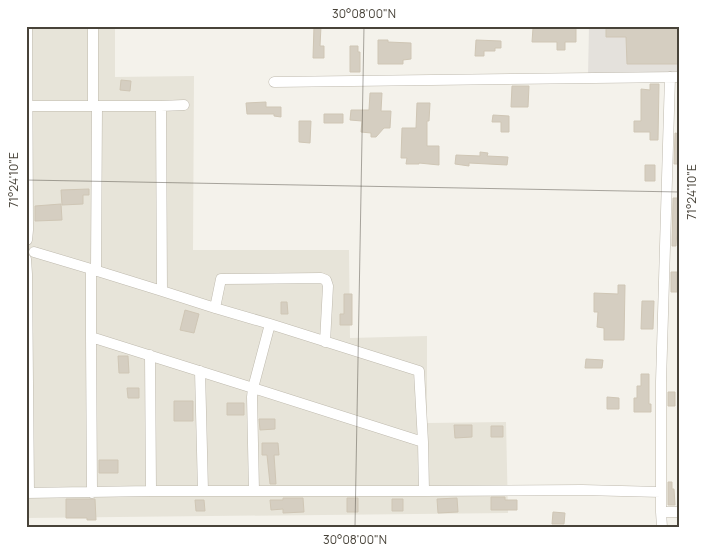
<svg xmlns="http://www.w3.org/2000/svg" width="706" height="553" viewBox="0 0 706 553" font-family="Manrope,sans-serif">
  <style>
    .residential { fill: #e7e4d9 }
    .industrial { fill: #e4e1dc }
    .building { fill: #d5cec1; stroke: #cfc6b5 }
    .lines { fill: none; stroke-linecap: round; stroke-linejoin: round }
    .street-casing { stroke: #bfbaae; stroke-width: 11 }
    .street { stroke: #fff; stroke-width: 10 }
    .ticks { fill: none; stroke: #484339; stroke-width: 1; stroke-opacity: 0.45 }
    .neatline { fill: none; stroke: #484339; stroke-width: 2 }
    .ticks-label { font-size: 12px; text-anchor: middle; fill: #484339 }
  </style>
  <rect width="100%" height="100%" fill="#f4f2eb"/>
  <path class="residential" d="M26 26H115V77L194 76 193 250H349L350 338 427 336V423L506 422 508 513 26 518Z"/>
  <path class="industrial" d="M589 26H680V76H588Z"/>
  <path class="building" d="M314 26H321L320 46H324V58H313Z
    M606 26H680L678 64H627L626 37H606Z
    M533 28H576V42H565V50H557V42H532Z
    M378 40H388V42L411 43V59L403 60V64H378Z
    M476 40 501 41V48H495V51H484V56H475Z
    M350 46H358V52H360V72H350Z
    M121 80 131 81 130 91 120 90Z
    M650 84H659L658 140H650V132H634V121H641V89L650 90Z
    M512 86H529L528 107H511Z
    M370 93H382L381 111H391L390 128H384L376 137H371V133L361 132 362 121 350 120 351 110H369Z
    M266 102V107H281V117L274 116V114H247L246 103Z
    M417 103H430L429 121H427V146H439V165L419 163V164H406L407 158H401L402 128H416Z
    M324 114H343V123H324Z
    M493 115 509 116V132H501V122H492Z
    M299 121H311L310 143 299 142Z
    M675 133 680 134V164H674Z
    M480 152 488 153 487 156 508 157 507 165 469 163V166L455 164 456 155 480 156Z
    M645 165H655V181H645Z
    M89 189V195H83V204L62 205 61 190Z
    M673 198H679L676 246H672Z
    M61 204 62 220 35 221V206Z
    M671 272H677V292H671Z
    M618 285H625L624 340H604V328L597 327 598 312H594V293L618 294Z
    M344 294H352V325H340V314H344Z
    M642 301H654L653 329H641Z
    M281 302H287L288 314H281Z
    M185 310 199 314 194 333 180 330Z
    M118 356H128L129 373H119Z
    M586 359 603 360 602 368H585Z
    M641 374H649V404H651V412H634V398H637V386H641Z
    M127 388H139V398H128Z
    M668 392H675V406H668Z
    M607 397 619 398V409H607Z
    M174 401H193V421H174Z
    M227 403H244V415H227Z
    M259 419H275V429L260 430Z
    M454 425H472V437L455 438Z
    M491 426H503V437H491Z
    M262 443H278L279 455H274L276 484H270L267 455H262Z
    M99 460H118V473H99Z
    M668 482H672V489H674L675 505H668Z
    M491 497H505V500H517V510H491Z
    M283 498H303L304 512 283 513V509L271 510 270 500H283Z
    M347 498H358V512H347Z
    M457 498 458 512 438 513 437 499Z
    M66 499H95L96 520H87V518H66Z
    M392 499H403V511H392Z
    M195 500H204L205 511H196Z
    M553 512 565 513 564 524H552Z"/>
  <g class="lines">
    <g class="street-casing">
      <path id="street" d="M93 26V106
        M670 77 661 382V512H680
        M274 82 680 77
        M26 106H161L162 291 215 308 270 324 253 388 423 442 424 491H151L26 493
        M161 106 184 105
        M27 240 28 230 27 26
        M34 252 91 269V337L253 388 252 397 254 491
        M26 259 27 274 29 493
        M91 269 162 291
        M96 271 97 106
        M215 308 221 279 321 278 326 280 328 286 325 342
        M270 324 419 371 423 442
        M91 337 92 493
        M150 355 151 491
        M200 371 203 491
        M424 491 582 490 661 492
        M661 512 662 527"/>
    </g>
    <use href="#street" class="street"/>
  </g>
  <path class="ticks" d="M26 180 680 192M355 527 364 26"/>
  <rect width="706" height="553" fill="none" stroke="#ffffff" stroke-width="55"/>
  <rect x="28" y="28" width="650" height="498" class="neatline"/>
  <g class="ticks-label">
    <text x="364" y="18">30°08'00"N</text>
    <text transform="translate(14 180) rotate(-90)" y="4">71°24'10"E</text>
    <text transform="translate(692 192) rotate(-90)" y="4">71°24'10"E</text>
    <text x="355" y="544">30°08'00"N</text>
  </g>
</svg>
